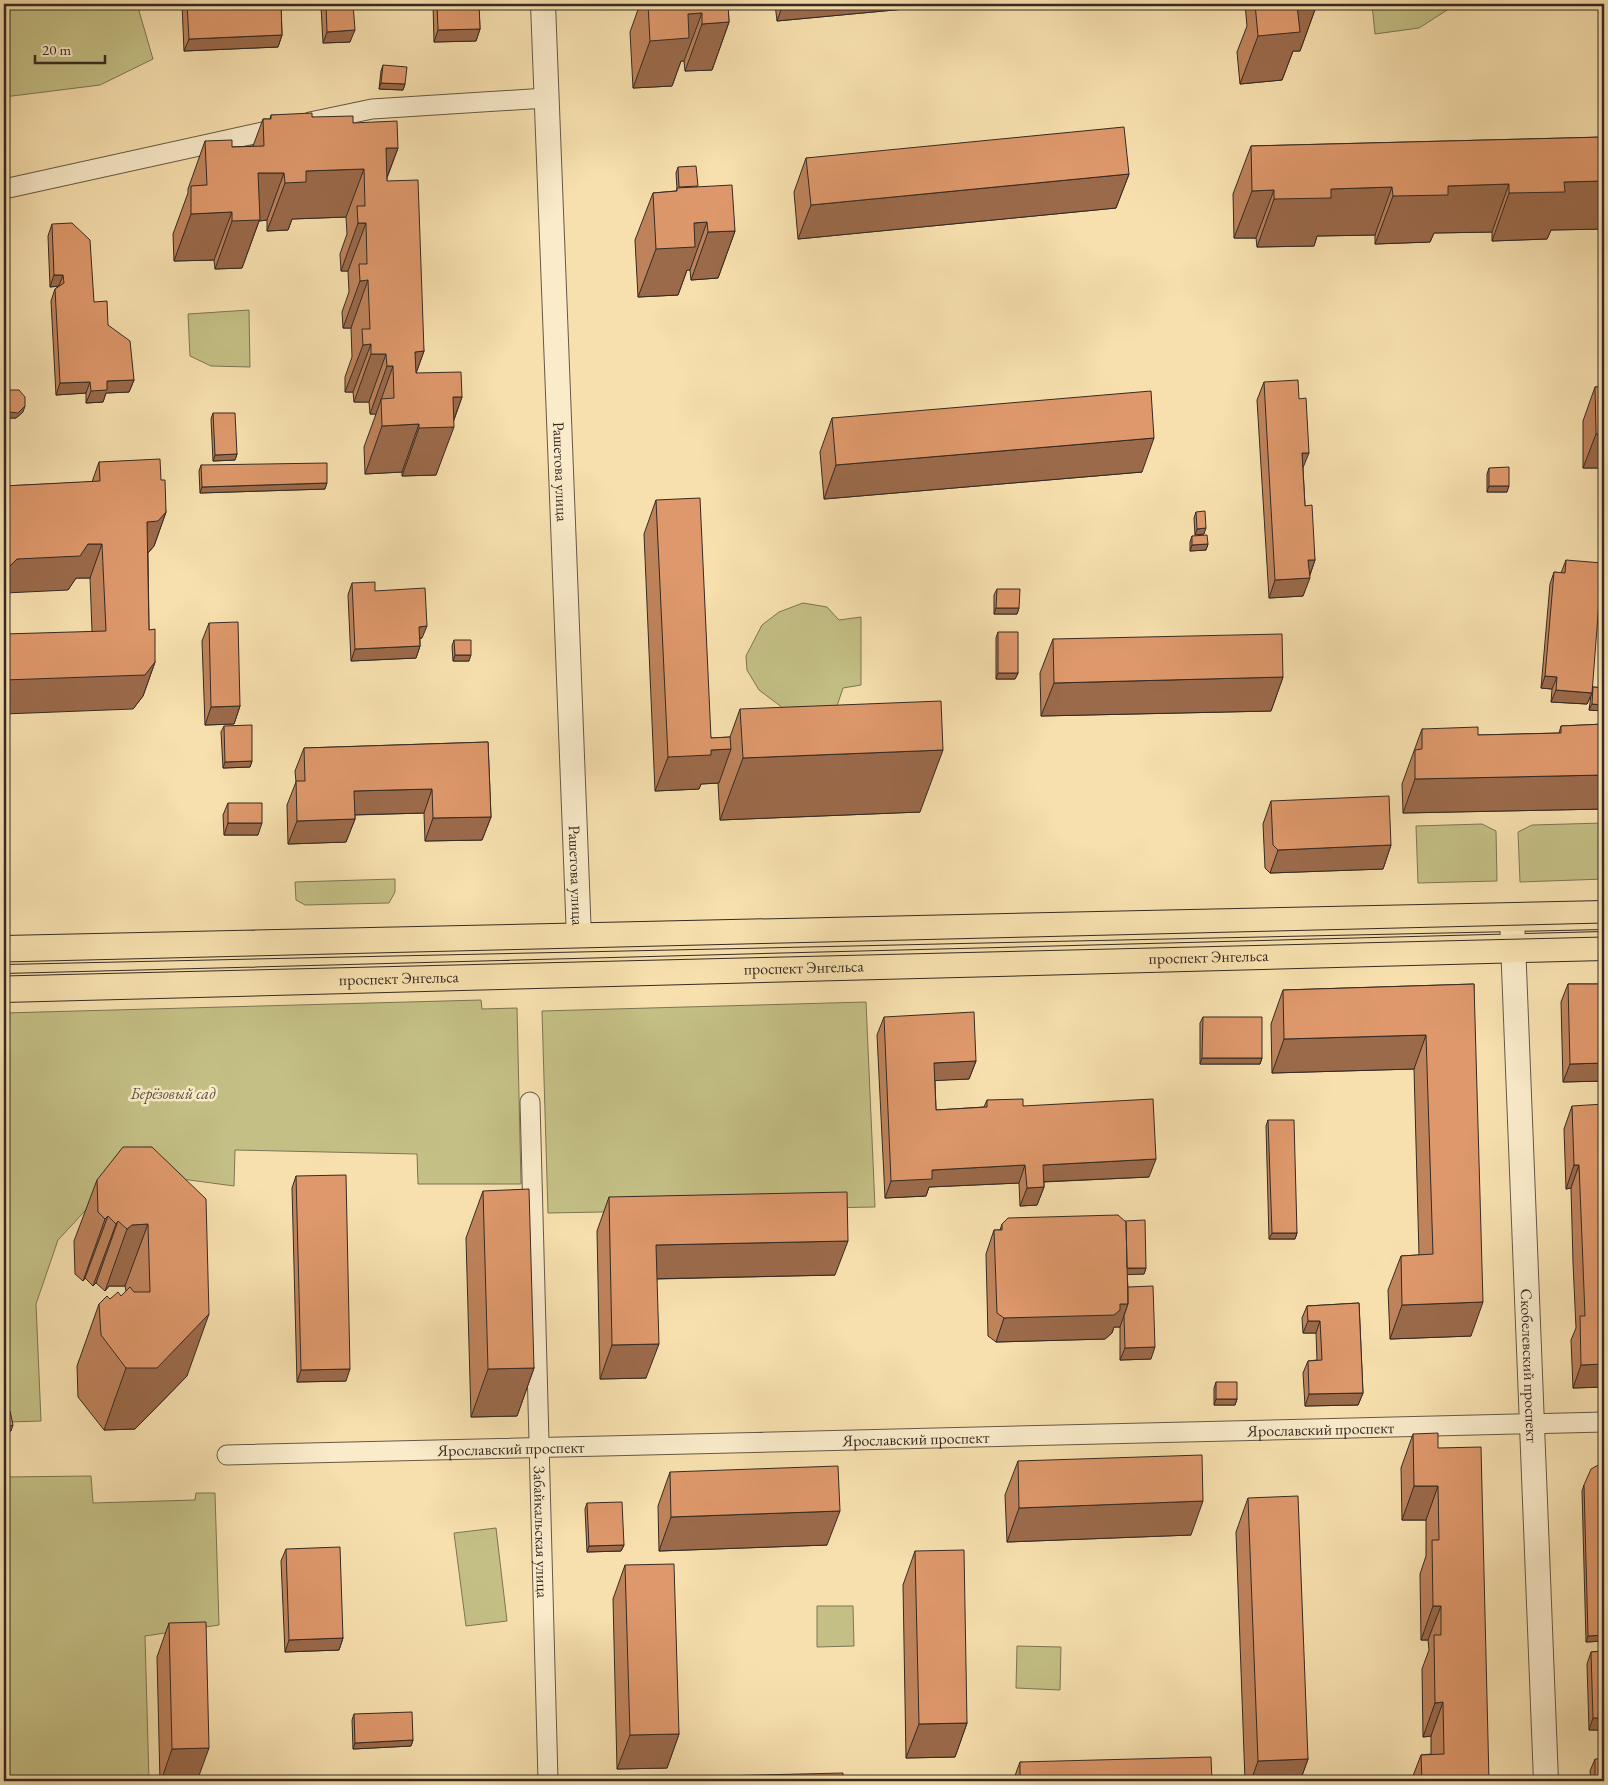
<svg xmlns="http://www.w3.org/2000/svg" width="1608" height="1785" viewBox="0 0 1608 1785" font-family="'EB Garamond',serif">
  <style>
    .green { fill: #c4c085; stroke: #7c7554 }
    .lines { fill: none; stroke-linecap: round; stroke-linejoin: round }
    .minor-casing { stroke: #665846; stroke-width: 21 }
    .tertiary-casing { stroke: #665846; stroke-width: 26 }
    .primary-casing { stroke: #352a23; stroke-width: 30 }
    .minor { stroke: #faebca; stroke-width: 19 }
    .tertiary { stroke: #faebca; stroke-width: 24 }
    .primary { stroke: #f7e0ae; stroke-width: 28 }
    .tram { stroke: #352a23; stroke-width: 1 }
    .wall { fill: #bf835c; stroke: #352a23 }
    .shaded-wall { fill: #9b6a4b; stroke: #352a23 }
    .building { fill: #de986b; stroke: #352a23 }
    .labels { text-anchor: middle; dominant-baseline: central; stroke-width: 5; stroke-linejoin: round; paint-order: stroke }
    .street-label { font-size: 16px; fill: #352a23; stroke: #faebca }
    .park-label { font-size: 16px; font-style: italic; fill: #59503c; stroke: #faebca }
  </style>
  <rect width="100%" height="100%" fill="#f7e0ae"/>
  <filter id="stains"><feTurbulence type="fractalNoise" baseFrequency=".004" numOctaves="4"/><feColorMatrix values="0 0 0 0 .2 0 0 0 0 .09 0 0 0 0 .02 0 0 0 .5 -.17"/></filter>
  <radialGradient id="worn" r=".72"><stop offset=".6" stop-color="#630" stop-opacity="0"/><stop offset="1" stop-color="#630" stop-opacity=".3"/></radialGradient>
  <path class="green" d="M4 4H137L153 59 100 85 4 97Z
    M1372 4H1455V5L1419 28 1375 34Z
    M249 310 250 367 211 366 190 356 188 314Z
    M803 603 827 607 839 620 861 617V685L843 688 833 718 791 714 759 690 747 670 746 656 762 625 779 612Z
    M1604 823V879L1520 882 1518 832 1532 825Z
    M1482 824 1496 831 1497 881 1418 883 1416 826Z
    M395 879V892L389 903 305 905 296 900 295 882Z
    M481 1000 482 1009 517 1008 521 1184H418L417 1154 235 1150 234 1186 122 1171 58 1240 36 1304 41 1421 9 1422 4 1418V1013Z
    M866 1002 875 1207 548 1213 542 1011Z
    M91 1476 93 1503 195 1500 196 1493H215L219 1625 145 1636 149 1781H4V1477Z
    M496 1528 507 1621 466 1626 454 1533Z
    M817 1606H853L854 1646 817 1647Z
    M1017 1646 1061 1647 1060 1690 1016 1688Z"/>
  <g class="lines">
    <g class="minor-casing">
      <g id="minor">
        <path d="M310 122 372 109 546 98"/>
        <path d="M4 189 281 128"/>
        <path id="s1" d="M530 1102 548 1781"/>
        <path id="s2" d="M227 1455 1604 1422"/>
      </g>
    </g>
    <g class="tertiary-casing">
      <g id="tertiary">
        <path id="s3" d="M543 4 579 938"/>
        <path id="s4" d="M1512 917 1546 1781"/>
      </g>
    </g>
    <g class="primary-casing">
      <g id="primary">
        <path d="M4 950 1604 915"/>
        <path id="s5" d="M4 988 1604 946"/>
      </g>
    </g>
    <use href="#minor" class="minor"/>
    <use href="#tertiary" class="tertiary"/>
    <use href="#primary" class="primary"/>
    <path class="tram" d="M4 962 1604 923
      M4 976 1604 937"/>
  </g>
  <path class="wall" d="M182 4H281L282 35 278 47 184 51Z
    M321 4H353L350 42 323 43 321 6Z
    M433 4H479L480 29 476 41 434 42Z
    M640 4H728L729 22 712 70 685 71 684 61H681L672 86 633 88 630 32Z
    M775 4H958L777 21Z
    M1245 4H1317L1300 51H1293L1282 80 1240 84 1237 52 1247 26Z
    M383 65 405 84 403 90 379 89 381 71Z
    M271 115 312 117 353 123 398 148 387 178V181L424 351 416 373 462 397 454 420 436 475 402 476V472L365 474 364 447 376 414H370L369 402H354L353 392H345V377L352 357 351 328H343L342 312 349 292 348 271H341L340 254 347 234 346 217 292 219 288 230 267 231V220L259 221 242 268 215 269 214 260 174 261 173 234 188 193V189L205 141 232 147 253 146 263 119H270Z
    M1604 137V229L1551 230 1547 239 1492 241V232L1434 233 1430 242 1375 244V235L1317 236 1314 246 1257 247 1256 238H1234L1233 194 1251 146Z
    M806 158 1129 174 1116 208 798 239 794 192Z
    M678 167 697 187 735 231 718 278 691 280 690 270H687L678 295 638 297 635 240 653 193 676 191 677 189 676 173Z
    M52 224 94 302 108 325 134 380 129 392 106 393 103 402 86 403V393L56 395 51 301 55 289 59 286 50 287 48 236Z
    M1264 382 1303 468 1305 506 1315 560 1303 596 1269 598 1257 400Z
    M1595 387H1604V468H1583V421Z
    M4 395 23 412 16 418H7L4 415Z
    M213 413 237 454 235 460 213 461 211 419Z
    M832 418 1142 472 824 499 820 452Z
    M99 462 161 480 166 512 154 546 148 553 149 630 155 662 143 696 133 709 92 631 90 578H76L68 590 4 486 92 482Z
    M201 465 325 489 200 493 199 471Z
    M1489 468 1507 492H1487V474Z
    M656 500 711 738 730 737 740 709 920 812 720 820 718 783 701 784 699 789 655 791 644 534Z
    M1196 512 1204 534 1195 535 1194 518Z
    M1192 536 1208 544 1206 550 1190 551V542Z
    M1566 560 1592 691 1593 687 1604 688V711L1589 710 1591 695 1587 704 1551 702 1552 689 1541 688 1550 584 1554 572 1561 573Z
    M352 583 375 591 422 638H420V646L416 658 351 661 348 595Z
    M997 589 1019 608 1017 614H994V595Z
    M209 623 240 706 234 724 205 725 202 641Z
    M998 632 1018 673 1015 679H996V638Z
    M1053 639 1283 677 1271 711 1041 716 1040 673Z
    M454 640 469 661H453L452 646Z
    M1604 724V809L1403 813 1402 784 1422 729 1478 735 1559 733 1561 726Z
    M224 726 252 761 250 767 223 768 221 732Z
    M488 742 491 817 482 840 425 841 424 813 355 815V819L346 842 288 844 287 805 296 782 295 771 304 748Z
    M1271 801 1391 845 1383 869 1270 873 1265 868 1263 824Z
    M228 803 258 835H224L223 815Z
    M1474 984 1471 1336 1390 1339 1388 1290 1401 1256 1419 1255 1414 1069 1272 1073 1271 1024 1283 990Z
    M1568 984H1604V1081L1563 1082 1561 1002Z
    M884 1017 976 1061 969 1079 935 1080 936 1110 984 1107 987 1100 1023 1106 1149 1177 1044 1182V1187L1037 1205 1020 1206 1019 1183 929 1187 926 1196 885 1198 877 1035Z
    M1203 1017 1262 1058 1260 1064H1200V1023Z
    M1572 1106 1604 1387 1573 1388 1571 1340 1576 1328 1573 1263 1571 1188 1566 1189 1564 1129Z
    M1268 1120 1297 1233 1295 1239H1269L1266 1126Z
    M152 1147 187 1376 135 1429 104 1430 78 1397 77 1366 99 1304 121 1296 126 1291 125 1286H109L105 1291 96 1283 93 1286 85 1278 83 1281 75 1274 74 1241 97 1180Z
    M296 1176 346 1381 297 1382 292 1188Z
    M483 1191 534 1368 517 1416 471 1417 466 1238Z
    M609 1197 835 1275 657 1279 646 1378 600 1379 597 1231Z
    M1002 1224 1146 1268 1144 1274H1127L1128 1287 1151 1359 1120 1360V1327H1114L1112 1333 1105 1339 996 1342 988 1336 986 1254 994 1230H1000Z
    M1359 1303 1363 1393 1358 1405 1305 1406 1303 1373 1308 1361 1317 1360 1316 1333H1303L1302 1318 1307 1306Z
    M1216 1382 1237 1399 1235 1405H1214V1388Z
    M1413 1434 1438 1448 1489 1781H1411L1421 1755 1431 1754V1736L1423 1737 1422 1669 1429 1650 1428 1640H1421L1420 1574 1426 1556V1520H1402L1401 1468Z
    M1018 1461 1191 1535 1007 1542 1005 1495Z
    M670 1472 827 1545 659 1551 658 1506Z
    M1584 1485 1604 1641 1586 1642 1582 1491Z
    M1248 1498 1308 1759 1300 1781H1245L1236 1532Z
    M587 1503 624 1545 621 1551 587 1552 585 1509Z
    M286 1549 343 1638 339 1650 285 1652 281 1561Z
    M915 1551 967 1723 955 1757 906 1758 903 1585Z
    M625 1565 679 1734 667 1768 617 1769 613 1599Z
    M169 1623 197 1781H160L157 1657Z
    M1604 1651V1730H1589L1587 1664 1591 1652Z
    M354 1714 413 1740 411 1746 353 1749 352 1720Z
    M1595 1759 1604 1781H1591L1590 1771Z
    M1020 1762 1212 1781H1013Z"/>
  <path class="shaded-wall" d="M783 4H958L777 21Z
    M1307 4H1317L1300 51H1293L1282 80 1240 84 1258 36 1297 5Z
    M702 13 684 61H681L672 86 633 88 650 41 688 14Z
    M729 22 712 70 685 71 702 24Z
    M480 29 476 41 434 42 438 30Z
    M355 30 350 42 323 43 327 32Z
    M282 35 278 47 184 51 189 39Z
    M381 83 405 84 403 90 379 89Z
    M386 148H398L380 195Z
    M364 169 346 217 292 219 288 230 267 231 285 183 306 171Z
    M258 173H284L267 220 259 221 242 268 215 269 232 221Z
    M1129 174 1116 208 798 239 811 205Z
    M1604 181V229L1551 230 1547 239 1492 241 1509 193 1564 182Z
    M1509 184 1492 232 1434 233 1430 242 1375 244 1393 196 1448 186Z
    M1392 187 1375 235 1317 236 1314 246 1257 247 1274 199 1331 189Z
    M1274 190 1256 238H1234L1252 191Z
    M232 212 214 260 174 261 191 214Z
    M707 222 690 270H687L678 295 638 297 656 249 694 223Z
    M358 223H366L348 271H341Z
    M735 231 718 278 691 280 708 232Z
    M54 275H63L59 286 50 287Z
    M368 280 351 328H343L360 281Z
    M371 344 353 392H345L363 345Z
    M424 351 407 399 415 352Z
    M371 354H386L369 402H354Z
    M387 366H393L376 414H370Z
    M134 380 129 392 106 393 103 402 86 403 91 391 107 381Z
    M90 382 86 393 56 395 60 383Z
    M453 397H462L451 427H454L436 475 402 476 419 428Z
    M25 406 23 412 16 418H7L9 412Z
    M419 424 402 472 365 474 382 426Z
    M1596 434H1604V468H1583Z
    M1154 438 1142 472 824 499 836 465Z
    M1302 453H1309L1302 470Z
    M237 454 235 460 213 461 215 455Z
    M327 483 325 489 200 493 202 487Z
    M1489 486H1509L1507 492H1487Z
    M166 512 154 546 146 555 147 522Z
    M1206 528 1204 534 1195 535 1197 529Z
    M88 544H102L90 578H76L68 590 5 593 8 568 17 559Z
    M1208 544 1206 550 1190 551 1192 545Z
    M1308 560H1315L1309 577Z
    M1310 578 1303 596 1269 598 1275 580Z
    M996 608H1019L1017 614H994Z
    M9 618 4 633V622Z
    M427 626 422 638H415L419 627Z
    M420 646 416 658 351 661 355 649Z
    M455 655H471L469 661H453Z
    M155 662 143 696 133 709 4 714V680Z
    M998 673H1018L1015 679H996Z
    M1545 676 1557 677 1552 689 1541 688Z
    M1283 677 1271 711 1041 716 1054 683Z
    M1556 690 1592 693 1587 704 1551 702Z
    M1592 704 1604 705V711L1589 710Z
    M240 706 234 724 205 725 211 707Z
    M731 749 719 783 701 784 699 789 655 791 668 757 711 750Z
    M943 750 920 812 720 820 743 758Z
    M252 761 250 767 223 768 225 762Z
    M1604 775V809L1403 813 1415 779Z
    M432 789 424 813 345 815 354 791Z
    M491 817 482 840 425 841 433 818Z
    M355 819 346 842 288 844 297 821Z
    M228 823H262L258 835H224Z
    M1391 845 1383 869 1270 873 1278 850Z
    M1426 1035 1414 1069 1272 1073 1284 1039Z
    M1202 1058H1262L1260 1064H1200Z
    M976 1061 969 1079 927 1081 934 1063Z
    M1604 1063V1081L1563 1082 1570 1064Z
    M1156 1159 1149 1177 1036 1182 1043 1165Z
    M1025 1165 1019 1183 929 1187 926 1196 885 1198 891 1181 932 1170Z
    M1574 1165H1579L1571 1188 1566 1189Z
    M1044 1187 1037 1205 1020 1206 1027 1188Z
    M108 1216 85 1278 83 1281 105 1219Z
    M118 1221 96 1283 93 1286 116 1224Z
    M148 1224 125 1286H109L105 1291 127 1229 132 1225Z
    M1272 1233H1297L1295 1239H1269Z
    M848 1241 835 1275 644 1279 656 1245Z
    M1146 1268 1144 1274 1118 1275 1120 1269Z
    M1483 1302 1471 1336 1390 1339 1402 1305Z
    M1120 1304H1128L1120 1327H1114L1112 1333 1105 1339 996 1342 1004 1318Z
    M209 1314 187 1376 135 1429 104 1430 126 1368Z
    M1308 1321H1320L1316 1333H1303Z
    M659 1344 646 1378 600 1379 612 1345Z
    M1155 1347 1151 1359 1120 1360 1125 1348Z
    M1604 1364V1387L1573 1388 1581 1365Z
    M534 1368 517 1416 471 1417 488 1369Z
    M350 1369 346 1381 297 1382 301 1370Z
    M1363 1393 1358 1405 1305 1406 1309 1394Z
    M1216 1399H1237L1235 1405H1214Z
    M13 1425 11 1431 4 1433V1428Z
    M1414 1486H1438L1426 1520H1402Z
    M1203 1501 1191 1535 1007 1542 1019 1508Z
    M840 1511 827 1545 659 1551 671 1517Z
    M624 1545 621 1551 587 1552 589 1546Z
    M1433 1606H1441L1428 1640H1421Z
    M1604 1635V1641L1586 1642 1588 1636Z
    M343 1638 339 1650 285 1652 289 1640Z
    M1443 1702 1431 1736 1423 1737 1435 1703Z
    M1593 1718H1604V1730H1589Z
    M967 1723 955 1757 906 1758 919 1724Z
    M679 1734 667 1768 617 1769 630 1735Z
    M413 1740 411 1746 353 1749 355 1743Z
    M209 1748 197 1781H161L172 1749Z
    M1308 1759 1300 1781H1251L1258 1761Z"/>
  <path class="building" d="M187 4H281L282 35 189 39Z
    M326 4H353L355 30 327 32Z
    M437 4H479L480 29 438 30Z
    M648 4H728L729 22 702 24V13L688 14 689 38 650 41Z
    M1255 4H1307L1297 5 1300 32 1258 36Z
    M383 65 407 67 405 84 381 83Z
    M312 113V117L353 116V123L397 121 398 148H386L387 181 418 180 424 351 415 352 416 373 461 372 462 397H453L454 427 419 428V424L382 426 381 399 394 398 393 366H387L386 354H371V344L363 345 362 329H370L368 280 360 281 359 264H367L366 223H358L357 206H365L364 169 306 171V182L285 183 284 173H258L260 220 232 221V212L191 214V186L207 185 205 141 232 140V147L264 146 263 119H271V115Z
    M1124 127 1129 174 811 205 806 158Z
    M1604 137V181L1564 182 1565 192 1509 193V184L1448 186V195L1393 196 1392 187 1331 189V198L1274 199V190L1252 191 1251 146Z
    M696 166 698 186 679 187 678 167Z
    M732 185 735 231 708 232 707 222 694 223 695 247 656 249 653 193 677 191V188Z
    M72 223 90 240 94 302 107 301 108 325 130 341 134 380 107 381V390L91 391 90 382 60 383 55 289 64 283 63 275H54L52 224Z
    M1298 380 1299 399 1306 398 1309 453H1302L1305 506 1312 505 1315 560H1308L1310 578 1275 580 1264 382Z
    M1595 387H1604V434H1596Z
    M9 390H19L25 397V406L18 413 9 412 4 407V395Z
    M1151 391 1154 438 836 465 832 418Z
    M213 413H235L237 454 215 455Z
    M160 459 161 480H165L166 512 158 521 147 522 149 630 155 629V662L145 675 4 680V691V634L106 631 102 544H88L80 556 17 559 8 568 9 618 4 622V486L100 481 99 462Z
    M327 463V483L202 487 201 465Z
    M1509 467V486H1489V468Z
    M700 498 711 738 730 737 731 749 711 750V755L668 757 656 500Z
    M1205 511 1206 528 1197 529 1196 512Z
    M1207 535 1208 544 1192 545V536Z
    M1566 560 1602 563 1592 693 1556 690 1557 677 1545 676 1554 572 1565 573Z
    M375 582V591L425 588 427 626 419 627 420 646 355 649 352 583Z
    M997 589H1020L1019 608H996Z
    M238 622 240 706 211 707 209 623Z
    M998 632H1018V673H998Z
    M1282 634 1283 677 1054 683 1053 639Z
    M454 640H471V655H455Z
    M1593 687 1604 688V705L1592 704Z
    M941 701 943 750 743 758 740 709Z
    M1604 724V775L1415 779V750L1422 749V729L1478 727V735L1561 733V726Z
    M252 725V761L225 762 224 726Z
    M488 742 491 817 433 818 432 789 354 791 355 819 297 821 296 781H305L304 748Z
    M1389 796 1391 845 1278 850 1273 845 1271 801Z
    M228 803H262V823H228Z
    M1474 984 1483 1302 1402 1305 1401 1256 1433 1254 1426 1035 1284 1039 1283 990Z
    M1568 984H1604V1063L1570 1064Z
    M974 1012 976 1061 934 1063 936 1110 987 1107V1100L1023 1099V1106L1153 1099 1156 1159 1043 1165 1044 1187 1027 1188 1025 1165 932 1170V1179L891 1181 884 1017Z
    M1203 1017H1262V1058H1202Z
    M1604 1104V1364L1581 1365 1580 1316H1585L1582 1239 1579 1165H1574L1572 1106Z
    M1268 1120H1294L1297 1233H1272Z
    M123 1147H152L206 1199 209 1314 157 1368H126L101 1335 99 1304 107 1296 110 1299 118 1292 121 1296 130 1287 134 1292H150L148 1224 132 1225 127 1229 118 1221 116 1224 108 1216 105 1219 98 1212 97 1180Z
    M346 1175 350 1369 301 1370 296 1176Z
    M529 1189 534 1368 488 1369 483 1191Z
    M847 1192 848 1241 656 1245 659 1344 612 1345 609 1197Z
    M1118 1215 1126 1222 1128 1304H1120V1310L1114 1315 1004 1318 997 1313 994 1230H1002V1224L1008 1218Z
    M1145 1220 1146 1268H1127L1126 1222 1125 1221Z
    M1153 1286 1155 1347 1125 1348 1124 1316 1128 1304V1287Z
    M1359 1303 1363 1393 1309 1394 1308 1361 1322 1360 1320 1321H1308L1307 1306Z
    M1216 1382H1237V1399H1216Z
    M10 1411 13 1425 4 1428V1413Z
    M1438 1433V1448L1481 1447 1489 1781H1422L1421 1755 1444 1754 1443 1702 1435 1703 1434 1635H1441V1606H1433L1432 1540H1439L1438 1486H1414L1413 1434Z
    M1202 1455 1203 1501 1019 1508 1018 1461Z
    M1604 1462V1635L1588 1636 1584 1485 1591 1469Z
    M838 1466 840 1511 671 1517 670 1472Z
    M1298 1496 1308 1759 1258 1761 1248 1498Z
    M622 1502 624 1545 589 1546 587 1503Z
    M340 1547 343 1638 289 1640 286 1549Z
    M964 1550 967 1723 919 1724 915 1551Z
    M674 1564 679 1734 630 1735 625 1565Z
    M206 1622 209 1748 172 1749 169 1623Z
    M1604 1651V1718H1593L1591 1652Z
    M412 1712 413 1740 355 1743 354 1714Z
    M1211 1757 1212 1781H1020V1762Z
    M1595 1759H1604V1781H1595Z
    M843 1773V1781H676V1777Z"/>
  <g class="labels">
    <g class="street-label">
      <text stroke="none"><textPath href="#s3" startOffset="468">Рашетова улица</textPath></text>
      <text stroke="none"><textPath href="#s3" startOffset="872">Рашетова улица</textPath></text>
      <text stroke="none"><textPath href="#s5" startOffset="1205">проспект Энгельса</textPath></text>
      <text stroke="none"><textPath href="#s5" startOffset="800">проспект Энгельса</textPath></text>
      <text stroke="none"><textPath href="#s5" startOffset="395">проспект Энгельса</textPath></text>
      <text stroke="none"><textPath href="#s4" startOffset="449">Скобелевский проспект</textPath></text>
      <text stroke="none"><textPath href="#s2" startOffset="1094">Ярославский проспект</textPath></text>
      <text stroke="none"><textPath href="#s2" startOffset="689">Ярославский проспект</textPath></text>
      <text stroke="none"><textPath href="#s2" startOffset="284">Ярославский проспект</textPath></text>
      <text stroke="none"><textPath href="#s1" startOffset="430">Забайкальская улица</textPath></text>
    </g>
    <g class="park-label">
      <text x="173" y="1093">Берёзовый сад</text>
    </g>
  </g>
  <rect width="1608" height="1785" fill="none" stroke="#f7e0ae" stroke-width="20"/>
  <rect x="5" y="5" width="1598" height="1775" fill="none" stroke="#352a23" stroke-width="2.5"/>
  <rect x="10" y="10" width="1588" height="1765" fill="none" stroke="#352a23"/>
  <path d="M35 55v8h70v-8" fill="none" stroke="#352a23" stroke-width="2.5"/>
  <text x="42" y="55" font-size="15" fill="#352a23" stroke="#faebca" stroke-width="4" paint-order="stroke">20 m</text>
  <rect width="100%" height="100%" filter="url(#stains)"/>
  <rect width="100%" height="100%" fill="url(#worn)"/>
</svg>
